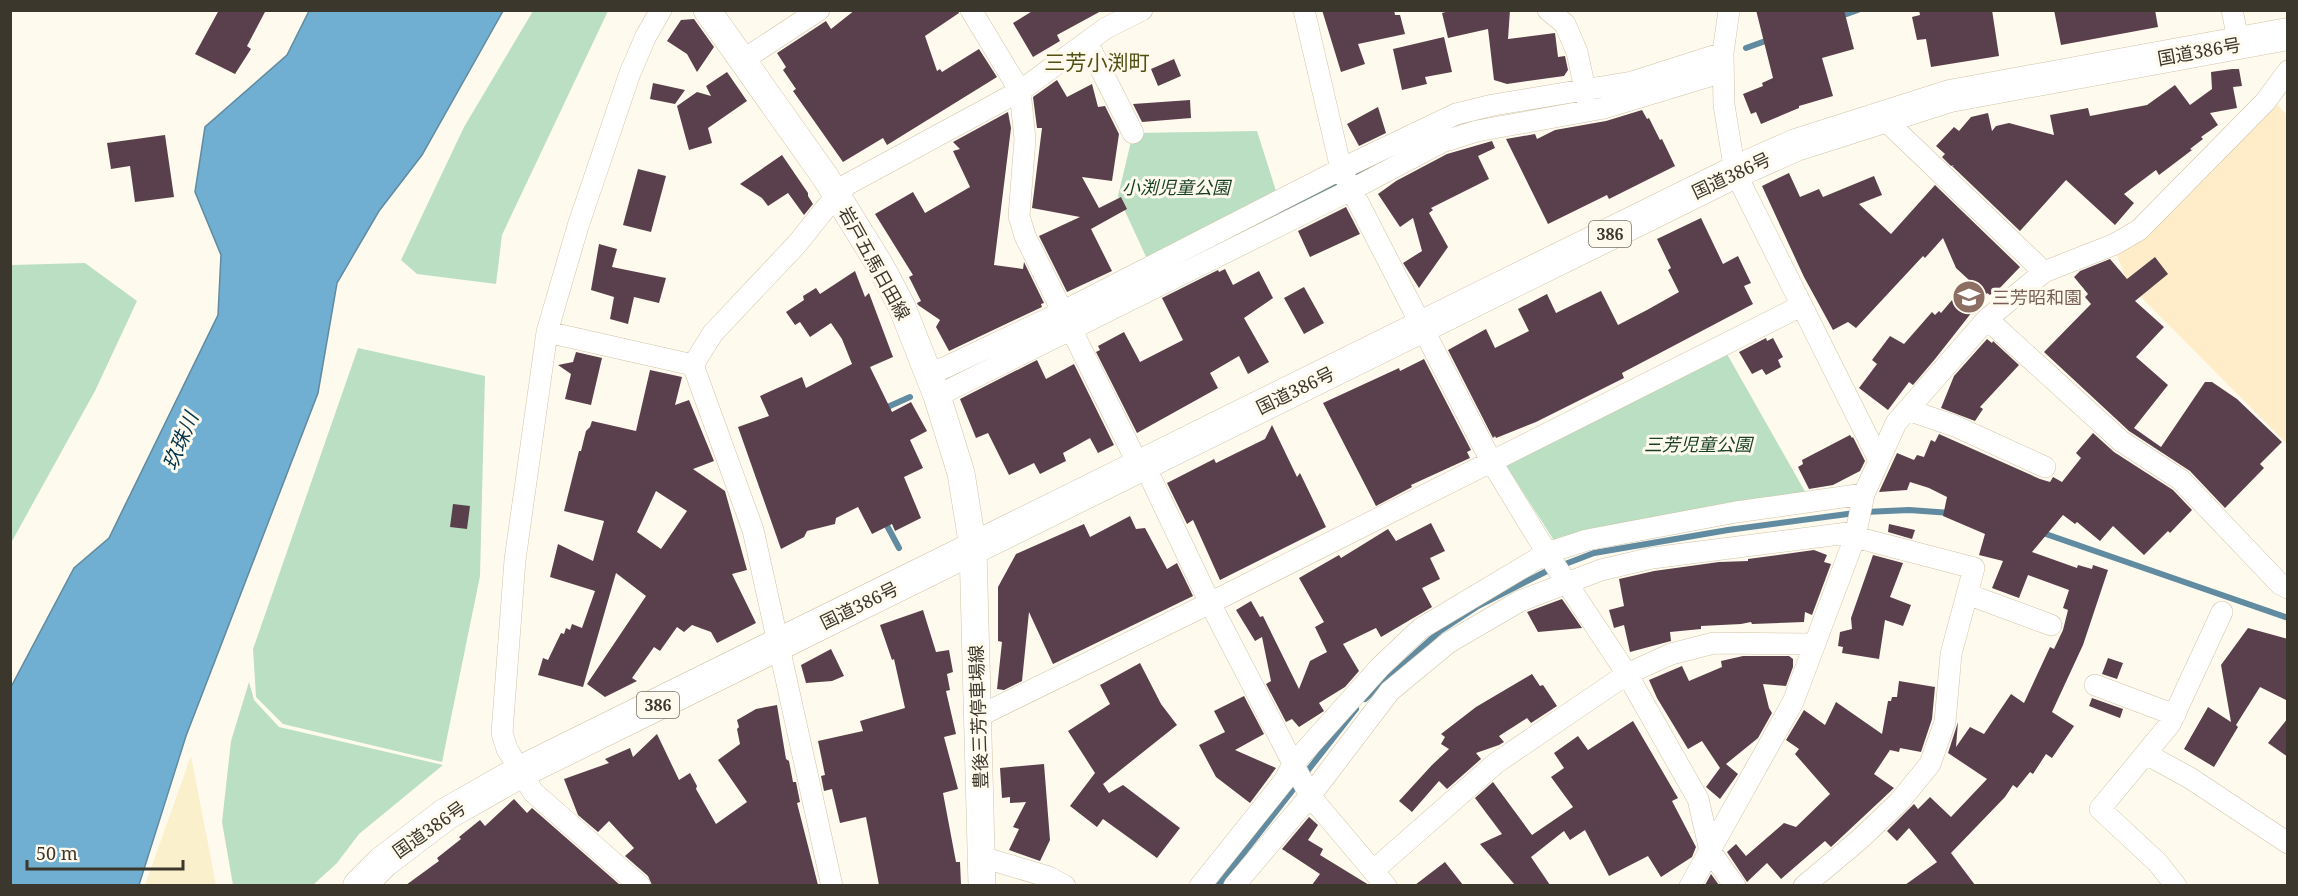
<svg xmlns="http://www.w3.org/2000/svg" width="2298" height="896" viewBox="0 0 2298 896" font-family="'Noto Serif','Noto Sans JP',serif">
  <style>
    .built { fill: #feedc8 }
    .green { fill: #bbdfc3 }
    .sand { fill: #faf0cb }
    .water { fill: #70afd2; stroke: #608ba0; stroke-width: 1.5 }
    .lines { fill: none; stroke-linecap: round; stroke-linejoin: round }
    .stream { stroke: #608ba0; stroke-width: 6 }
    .building { fill: #5a404c; fill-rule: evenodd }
    .minor-casing { stroke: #d0c4a7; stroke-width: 22 }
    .major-casing { stroke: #d0c4a7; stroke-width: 28 }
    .highway-casing { stroke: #d0c4a7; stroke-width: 33 }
    .minor { stroke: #fff; stroke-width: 21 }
    .major { stroke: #fff; stroke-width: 27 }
    .highway { stroke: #fff; stroke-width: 32 }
    .labels { text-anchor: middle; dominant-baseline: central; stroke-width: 6; stroke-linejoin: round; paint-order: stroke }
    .shield { fill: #fffaee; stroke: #767266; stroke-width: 1.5 }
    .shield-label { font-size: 16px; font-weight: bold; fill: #3c372c }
    .street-label { font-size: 18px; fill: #3c372c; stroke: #fffaee }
    .park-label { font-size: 18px; font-style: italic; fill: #163f24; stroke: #fffaee }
    .education-label { font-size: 18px; fill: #785e54; stroke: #fffaee; text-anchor: start }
    .water-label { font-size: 20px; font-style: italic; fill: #00354d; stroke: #fffaee }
    .quarter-label { font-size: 21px; fill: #515115; stroke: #fffaee }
  </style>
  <rect width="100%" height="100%" fill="#fffaee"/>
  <path class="built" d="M2274 101 2287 115V444L2128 284 2116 253Z"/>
  <path class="green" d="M533 11H608L502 235 496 284 417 274 401 260 464 127Z
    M1257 131 1277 194 1148 261 1118 196 1133 133Z
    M85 263 137 301 95 391 11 543V265Z
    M358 348 485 376 480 576 442 762 283 724 256 697 253 649Z
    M1727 354 1807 495 1555 542 1505 464Z
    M249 682 254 700 279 727 443 765 359 834 337 863 313 885H233L222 822 231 741Z"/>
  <path class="sand" d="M191 756 216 885H145Z"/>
  <path class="water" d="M309 11H503L422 155 379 211 337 283 318 393 186 736 139 885H11V687L74 568 109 538 218 315 221 255 195 192 205 127 287 55Z"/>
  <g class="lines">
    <path class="stream" d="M1838 17 1858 10
      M1746 48 1771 39
      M1198 254 1387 159
      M883 409 910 397
      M1865 512 1909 510 1951 513
      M884 520 899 548
      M2040 532 2288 618
      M1365 699 1440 631 1478 606 1547 571 1594 553 1728 530 1855 513
      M1305 774 1356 709
      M1218 886 1299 782"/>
  </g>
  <path class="building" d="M219 10H266L247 46 251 49 235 74 195 54Z
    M855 10H958L959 13 925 36 937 71 940 69 942 72 979 49 997 77 887 145 883 138 843 162 793 91 796 89 783 70 786 67 777 53 826 21 831 29Z
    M1034 10H1103L1057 35 1060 41 1033 57 1013 23Z
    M1322 10H1394L1395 15H1400L1405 34 1358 44 1365 64 1341 72Z
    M1453 10H1510L1508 39 1555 33 1558 57 1565 56 1568 70 1564 76 1507 84 1494 80 1488 29 1448 38 1442 13Z
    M1756 10H1844L1854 49 1822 58 1833 96 1799 106V108L1761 124 1756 112 1751 114 1743 94 1763 86 1762 83 1773 78Z
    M1919 10H1992L1999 56 1931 67 1926 39 1917 40 1912 17 1920 15Z
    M2054 10H2155L2158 27 2061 45Z
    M694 19 714 47 697 72 687 54 667 41 681 20Z
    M1444 37 1452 72 1425 77 1427 84 1402 90 1393 49Z
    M1174 59 1181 76 1158 86 1151 69Z
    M2232 69H2239L2242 86 2233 87 2237 108 2210 113 2218 125 2201 137 2203 139 2190 149 2192 150 2159 175 2156 170 2124 194 2134 203 2115 225 2066 180 2020 231 1952 166 1954 165 1951 166 1942 157 1945 154 1936 146 1954 127 1959 131 1971 117 1988 113 1992 131 1996 126 2009 123 2054 135 2050 115 2088 108 2090 116 2147 105 2175 85 2190 105 2212 89 2211 72Z
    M727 72 747 101 708 128 712 143 689 150 677 106 697 92 711 96 706 86Z
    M1057 80 1067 97 1092 84 1098 107 1105 106 1119 134 1112 181 1082 177 1099 208 1121 197 1127 209 1091 229 1112 271 1067 292 1039 236 1080 217 1032 208 1042 128H1037L1033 97Z
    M653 83 685 90 675 104 650 99Z
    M1190 100 1191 118 1142 122 1133 104Z
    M1378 107 1386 133 1359 146 1347 124Z
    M1642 110 1647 119 1649 118 1660 140 1662 139 1675 166 1609 199 1607 195 1548 224 1506 139 1535 134 1537 139 1555 130 1606 121Z
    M1008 112 1011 128 994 265 1023 269 1024 262 1044 303 1041 304 1042 307 949 351 936 327 940 320 918 305 917 303 921 301 909 277 913 275 875 214 913 192 925 213 970 187 953 151 960 149 953 142Z
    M165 135 174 197 135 202 130 166 111 169 107 143Z
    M1492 141 1495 148 1478 156 1489 179 1431 208 1433 210 1429 213 1448 247 1419 288 1403 263 1422 251 1413 218 1400 227 1378 194 1396 181 1447 154Z
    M782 155 808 193V196L813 204 804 215 788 193 768 206 762 198 740 184Z
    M638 169 666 176 651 232 623 225Z
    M1789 173 1800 197 1819 189 1823 197 1874 176 1882 195 1859 204 1891 234 1935 185 2020 267 1996 292 1994 291 1990 295 1987 293 1935 359 1913 385 1909 382 1888 410 1859 388 1877 364 1872 360 1890 336 1904 344 1932 312 1935 315 1939 311 1941 313 1969 280 1956 268 1943 238 1925 258 1923 256 1856 328 1848 322 1833 330 1804 277 1762 186Z
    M1346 207 1360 234 1310 257 1298 231Z
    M1701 218 1723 264 1738 256 1751 283 1744 286 1753 304 1622 373 1624 378 1536 422 1496 438 1495 436 1493 438 1448 350 1486 329 1495 348 1529 331 1518 309 1547 294 1556 313 1601 291 1618 325 1647 310 1679 292 1668 270 1671 268 1657 239Z
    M599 244 617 249 612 267 666 278 659 303 634 297 628 324 610 319 614 297 591 290Z
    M2155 257 2168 274 2135 301 2164 327 2136 357 2168 385 2134 428 2161 447 2205 382H2212L2237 399 2282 442 2260 464 2264 468 2225 508 2190 471 2129 431 2044 352 2091 304 2085 297 2088 294 2074 277 2080 271 2110 259 2127 279Z
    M1225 269 1233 285 1259 271 1273 298 1244 318 1269 362 1248 374 1239 356 1210 373 1218 388 1137 433 1096 352 1100 350 1098 346 1124 332 1140 362 1183 340 1162 298 1218 270 1219 272Z
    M855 271 865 297 869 293 893 357 870 367 892 412 911 402 927 431 910 440 923 468 904 477 921 518 895 531 892 524 872 534 858 507 836 518 835 524 807 531 804 537 781 549 738 427 769 416 760 396 802 377 806 388 852 364 842 339 831 323 810 337 800 322 795 325 786 312 804 300 803 296 816 288 820 294Z
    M1304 287 1324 323 1304 334 1284 298Z
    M1766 338 1767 341 1773 338 1783 357 1778 360 1781 367 1766 375 1762 369 1752 374 1739 352Z
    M1987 339 1992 343 1993 341 2019 365 1980 407 1983 409 1975 421 1941 408 1954 376Z
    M576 352 602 358 591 405 565 399 571 374 558 365 573 362Z
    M1424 359 1471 450 1467 452 1470 458 1411 485 1412 487 1376 506 1323 403 1399 368 1400 371Z
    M1037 360 1046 379 1074 364 1114 445 1098 453 1090 438 1063 453 1066 461 1040 474 1034 463 1009 475 988 433 976 438 960 399Z
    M650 370 682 377 675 405 689 400 714 461 693 469 725 491 747 570 732 574 756 623 717 643 711 632 692 625 684 632 677 627 660 651 654 647 632 678 637 681 605 697 587 684 646 596 616 573 583 687 538 675 543 658 548 660 561 633 564 634 566 628 570 630 572 624 582 628 595 591 550 577 558 544 593 561 604 521 564 511 579 451H581L586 431 590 427 592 421 636 431ZM656 491 687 511 661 549 637 532Z
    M1272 425 1297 477 1300 473 1326 527 1220 580 1193 520 1187 524 1167 483 1214 459 1216 463 1265 439Z
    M2093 433 2114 452 2173 490 2192 510 2170 533 2168 531 2144 555 2113 526 2100 541 2077 522 2075 524 2063 515 2032 552 2077 568 2078 565 2092 569 2093 565 2108 570 2083 645 2052 712 2074 726 2052 758 2046 754 2033 774 2030 772 2017 788 2013 785 2005 797 1951 853 1975 885H1905L1937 862 1909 828 1897 841 1887 831 1914 804 1918 809 1930 797 1951 817 1987 779 1948 753 1958 722 1956 747 1970 727 1984 734 2011 694 2024 703 2050 647 2054 649 2063 630 2068 610 2063 608 2069 590 2028 575 2019 598 1992 588 2003 561 1979 555 1985 534 1943 516 1947 497 1929 488 1910 482 1907 490 1879 492 1897 453 1914 460 1917 455 1924 457 1931 440 1935 442 1939 434 2040 479 2050 482 2053 477 2062 482 2081 458 2076 453Z
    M1850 435 1852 438 1853 437 1865 461 1860 471 1833 485 1809 489 1798 467 1803 464 1802 460Z
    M453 504 470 506 467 529 450 527Z
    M1130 516 1136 529 1145 528 1167 569 1177 563 1193 596 1053 664 1029 612 1022 681 1004 690 997 689 1002 642 998 641V587L1016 554 1084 524 1090 537Z
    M1431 523 1445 551 1430 558 1440 579 1422 588 1432 607 1381 637 1376 628 1343 644 1359 671 1345 687 1319 703 1324 711 1321 713 1299 727 1292 719 1286 722 1266 684 1271 681 1262 637 1255 641 1236 610 1251 601 1260 617 1263 616 1299 689 1310 661 1327 652 1315 627 1324 622 1299 578 1339 555 1341 558 1388 529 1396 541Z
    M1889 524 1915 530 1912 539 1888 532Z
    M1814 550 1827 555 1824 562 1831 564 1812 615 1805 612 1804 622 1752 624 1751 622 1741 624 1701 626V629L1670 632 1671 641 1630 652 1624 625 1614 628 1609 610 1624 606 1619 579 1654 571 1719 562 1748 561V559Z
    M1873 555 1903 563 1890 597 1911 605 1903 626 1885 620 1879 659 1842 653 1843 647 1838 646 1840 632 1852 629 1851 618Z
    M1562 599 1582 628 1538 632 1527 612Z
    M923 610 936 652 949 650 953 672 947 674 950 690 946 691 956 734 944 737 958 789 943 793 956 862H960L961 885H879L866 817 840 823 832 789 824 791 821 776 825 775 818 741 863 731 860 721 905 708 894 659 892 660 880 625Z
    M2248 628 2288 639V701L2260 687 2236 725 2238 727 2214 767 2184 749 2208 707 2231 722 2221 665Z
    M831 649 844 676 832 681 806 683 801 665Z
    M1743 656H1789L1793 659V667L1786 686 1763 684 1769 708 1772 713 1758 738 1726 764 1738 774 1720 799 1706 787 1720 768 1702 741 1688 749 1657 698 1649 680 1682 666 1689 681 1722 667 1721 661Z
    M2108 658 2123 663 2117 679 2102 674Z
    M1140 663 1161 704 1177 725 1103 784 1109 793 1123 785 1180 828 1157 858 1103 819 1097 827 1070 806 1095 773 1068 731 1110 704 1100 685Z
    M1532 674 1540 686 1543 685 1557 706 1531 723 1527 718 1499 736 1504 742 1499 745 1476 753 1481 759 1447 789 1439 781 1412 812 1399 801 1432 765 1449 749 1441 744 1445 737 1441 734 1476 707Z
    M1899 681 1935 687 1932 719 1921 752 1900 748 1899 752 1890 750 1874 774 1894 788 1831 847 1825 841 1781 879 1767 863 1747 882 1727 852 1736 844 1746 856 1784 823 1796 827 1830 794 1795 754 1799 749 1786 740 1804 710 1825 725 1836 702 1882 734 1888 701H1891L1892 697H1897Z
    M1244 696 1264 734 1235 750 1276 768 1250 803 1216 777 1199 745 1225 732 1214 711Z
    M2092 698 2123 709 2120 718 2089 706Z
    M777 705 786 759 789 761 793 782H796L800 802 797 803 818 885H652L648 876 625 856 634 848 609 821 598 832 578 815 564 779 609 763 605 759 630 748 633 757 657 734 679 780 690 773 697 786 696 789 716 824 747 802 718 760 740 744 737 729 739 727 737 720 756 709Z
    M2288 718V757L2268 743Z
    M1633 721 1678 798 1672 801 1696 847 1692 857 1661 877 1648 856 1609 876 1585 830 1570 840 1564 831 1531 857 1550 885H1515L1480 844 1502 834 1475 798 1493 782 1532 835 1573 807 1551 777 1564 768 1554 753 1578 736 1588 750Z
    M1044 764 1050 840 1040 861 1009 850 1019 829 1013 827 1026 802 1010 803V797L1002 798 1000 768Z
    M514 799 527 813 532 808 620 885H406L439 861 437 858 461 839 459 837 480 820 485 826Z
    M1309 817 1318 825 1308 840 1323 849 1320 855 1369 885H1312L1320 874 1282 849Z
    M1445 862 1463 885H1415Z
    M1711 874 1719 885H1705Z"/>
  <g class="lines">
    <g class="minor-casing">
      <path id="minor" d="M971 10 1020 91 1025 139 1019 216 1025 236 1139 466
        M1304 10 1341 169 1491 461 1547 553 1627 674 1698 799 1710 851 1735 886
        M1548 10 1565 24 1577 52 1588 103
        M1729 10 1723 53 1724 105 1735 172 1879 460
        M2232 10 2239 44
        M1087 42 1133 133
        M743 60 819 10
        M1881 116 2044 272
        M1987 319 2121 441 2181 480 2280 584 2288 588
        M547 332 693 365
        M693 365 713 333 797 244 825 209 848 184 1020 91 1106 28 1142 10
        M693 365 753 530 832 886
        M929 372 944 368 1062 312 1341 169 1456 114 1493 105 1632 82 1723 53
        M937 396 1351 190 1442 142 1477 131 1604 108 1723 72
        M1908 410 1955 426 2045 467
        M1144 464 1210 603 1310 796 1386 886
        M1967 594 2051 625
        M2095 685 2175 715
        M979 716 1210 603 1801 306
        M2146 754 2190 778 2288 843
        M982 857 1049 877 1065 886
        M1374 870 1496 763 1627 674 1671 654 1714 643 1815 644
        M640 886 533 792 507 749 502 733 515 560 547 332 578 226 630 73 646 36 661 10
        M1200 886 1284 781 1293 764 1380 667 1420 629 1547 553 1587 540 1736 512 1864 494
        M1234 886 1310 796 1390 691 1448 643 1520 601 1601 570 1652 558 1856 532
        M1690 886 1793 702 1855 537 1864 494 1896 423 1987 319 2044 272 2115 244 2139 230 2265 102 2288 71
        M1804 886 1859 840 1899 802 1930 764 1945 722 1951 654 1974 568 1855 537
        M2176 886 2158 863 2100 809 2170 724 2222 612"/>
    </g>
    <g class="major-casing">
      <path id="major" d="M707 10 826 178 881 267 902 307 937 396 961 473 973 548 982 886"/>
    </g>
    <g class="highway-casing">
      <path id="highway" d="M359 886 383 862 446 814 520 772 1735 172 1796 145 1950 96 2288 34"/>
    </g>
    <use href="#minor" class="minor"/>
    <use href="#major" class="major"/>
    <use href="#highway" class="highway"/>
  </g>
  <defs>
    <g id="school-disc" transform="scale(1.725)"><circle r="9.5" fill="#8d6e63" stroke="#fffaee"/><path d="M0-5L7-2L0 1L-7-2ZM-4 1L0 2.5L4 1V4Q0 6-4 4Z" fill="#fff"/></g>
  </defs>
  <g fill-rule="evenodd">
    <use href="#school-disc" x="1969" y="297"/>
  </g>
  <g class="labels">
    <g class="shield">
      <rect x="1589" y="221" width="42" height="26" rx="4.5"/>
      <rect x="637" y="692" width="42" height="26" rx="4.5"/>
    </g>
    <g class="shield-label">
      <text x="1610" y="234">386</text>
      <text x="658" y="705">386</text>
    </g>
    <g class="street-label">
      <text transform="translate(2199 51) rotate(-10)">国道386号</text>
      <text transform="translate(1731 175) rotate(-25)">国道386号</text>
      <text transform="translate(875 263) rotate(61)">岩戸五馬日田線</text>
      <text transform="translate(1295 390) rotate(-26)">国道386号</text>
      <text transform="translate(859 605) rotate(-26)">国道386号</text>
      <text transform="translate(978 717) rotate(-92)">豊後三芳停車場線</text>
      <text transform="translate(429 829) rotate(-35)">国道386号</text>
    </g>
    <g class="park-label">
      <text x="1176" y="187">小渕児童公園</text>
      <text x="1698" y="444">三芳児童公園</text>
    </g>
    <g class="education-label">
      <text x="1992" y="297">三芳昭和園</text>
    </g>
    <g class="water-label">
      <text transform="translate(180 441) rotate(-67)">玖珠川</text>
    </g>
    <g class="quarter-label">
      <text x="1097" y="62">三芳小渕町</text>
    </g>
  </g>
  <rect width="2298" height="896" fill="none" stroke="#3c372c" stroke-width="24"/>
  <path d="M27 860v9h156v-9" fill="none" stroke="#3c372c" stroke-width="3"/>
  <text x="36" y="860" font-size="18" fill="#3c372c" stroke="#fffaee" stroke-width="4.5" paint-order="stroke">50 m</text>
</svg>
